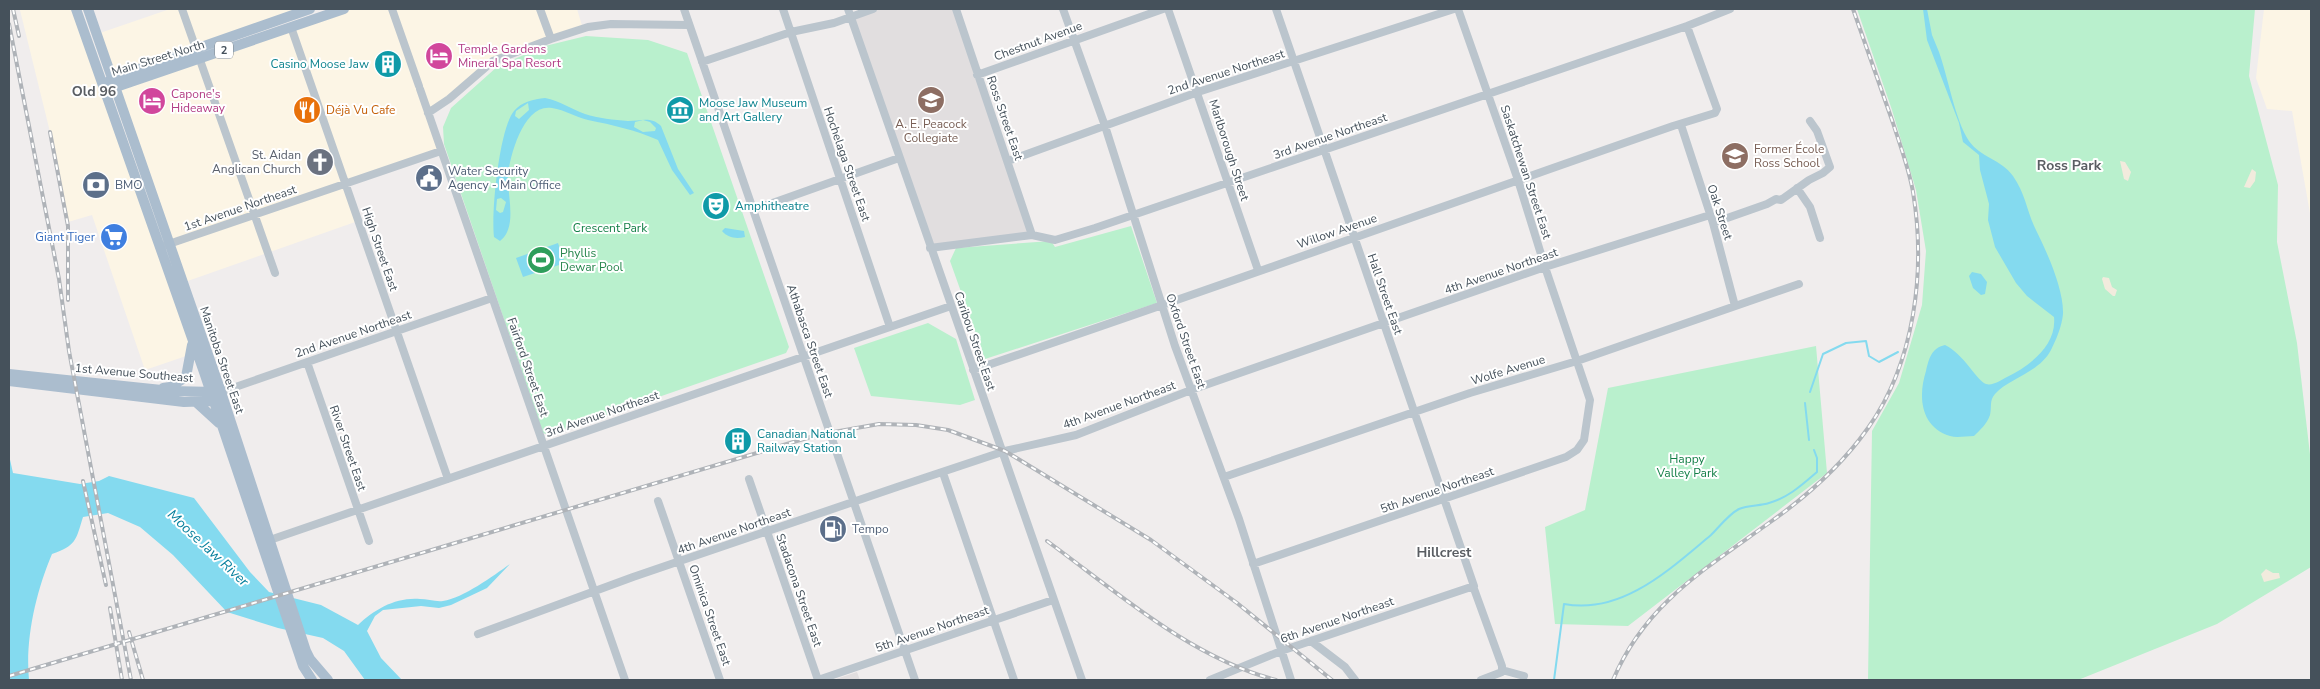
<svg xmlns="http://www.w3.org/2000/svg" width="2320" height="689" viewBox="0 0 2320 689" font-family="'Nunito Sans',sans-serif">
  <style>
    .commercial { fill: #fcf5e5 }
    .education { fill: #e1dedf }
    .green { fill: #b9f0cd }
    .sand { fill: #f2ebdd }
    .water { fill: #84daef; fill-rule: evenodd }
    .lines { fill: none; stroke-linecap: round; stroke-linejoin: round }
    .stream { stroke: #84daef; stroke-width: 2 }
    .minor { stroke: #bbc5cd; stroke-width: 8 }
    .major { stroke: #abbdce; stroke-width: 10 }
    .rail-casing { stroke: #afb3b8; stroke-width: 4 }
    .rail { stroke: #fff; stroke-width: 2; stroke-dasharray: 5.5; stroke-linecap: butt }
    .labels { text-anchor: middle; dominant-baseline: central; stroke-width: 4; stroke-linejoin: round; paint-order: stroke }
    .shield { fill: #fff; stroke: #7d858c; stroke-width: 1 }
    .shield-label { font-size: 11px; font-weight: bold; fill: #45515b }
    .street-label { font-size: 12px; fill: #45515b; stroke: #fff }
    .hotel-label { font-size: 12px; fill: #b23c85; stroke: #fff; text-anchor: start }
    .culture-label { font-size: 12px; fill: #0d838f; stroke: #fff; text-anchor: start }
    .food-label { font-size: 12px; fill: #c56008; stroke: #fff; text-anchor: start }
    .education-label { font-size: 12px; fill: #785e54; stroke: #fff }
    .worship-label { font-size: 12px; fill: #5b616d; stroke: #fff; text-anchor: end }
    .service-label { font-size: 12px; fill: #4e5e75; stroke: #fff; text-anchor: start }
    .park-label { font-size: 12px; fill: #137f47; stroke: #fff }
    .shop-label { font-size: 12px; fill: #366cbe; stroke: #fff; text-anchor: end }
    .leisure-label { font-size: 12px; fill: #27864d; stroke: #fff; text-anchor: start }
    .neighbourhood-label { font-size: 14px; font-weight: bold; fill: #5a5e63; stroke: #fff }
    .water-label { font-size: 14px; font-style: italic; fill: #08809d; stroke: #fff }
  </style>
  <rect width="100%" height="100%" fill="#f0eded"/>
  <path class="commercial" d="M26 9H76L192 339V354L145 370 92 215 68 222 50 132 20 10Z
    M170 9H310L113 78 97 34Z
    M344 9H577L583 29 493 61 429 113 441 151 345 184 358 221 182 283 116 87Z
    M2264 9H2311V219L2292 111 2267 109 2256 78Z"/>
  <path class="education" d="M873 9H956L1032 235 930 248 850 16Z
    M857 672 860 680H833Z"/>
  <path class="green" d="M1857 9H2255L2249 76 2278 185 2277 242 2297 343 2311 463V567L2217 624 2078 680H1868L1872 431 1899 383 1922 305 1926 251 1916 190 1892 110Z
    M586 36 648 40 687 53 789 347 786 353 549 435 543 433 444 144 443 127 451 108 498 66 545 46Z
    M1131 226 1157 303 985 359 950 261 956 248 1051 241 1055 247Z
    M928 323 956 339 975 400 960 405 871 396 854 348Z
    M1816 346 1827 473 1628 626 1555 624 1545 527 1585 510 1608 388Z"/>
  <path class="sand" d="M2120 161 2125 162 2131 172 2128 181 2124 179Z
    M2252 169 2256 172 2255 181 2250 188 2244 187Z
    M2103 277 2109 278 2112 287 2117 290 2115 296H2113L2105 289 2102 279Z
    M2266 569 2273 573H2279L2280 578 2264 582 2261 574Z"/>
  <path class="water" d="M1923 9H1927L1932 35 1939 52C1948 77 1955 120 1969 141 1980 157 2002 160 2013 176 2025 193 2027 211 2035 228 2046 250 2064 289 2063 314 2062 326 2056 340 2051 350 2039 373 2009 378 1995 394 1989 401 1992 407 1990 415 1987 424 1980 430 1974 436 1966 436 1957 438 1950 436 1920 427 1918 396 1926 371 1929 359 1931 348 1945 345 1963 353 1978 382 1986 384 1993 386 2001 380 2007 377 2029 366 2057 346 2054 317L2027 296 2016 283 1995 247 1988 220 1989 204 1980 170 1979 155 1963 142 1959 123 1927 40Z
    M545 98C560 101 571 109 585 114 598 118 614 120 628 121 641 121 651 116 661 126L678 169 694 193 690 195 672 170 658 140C635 130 613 125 588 120 576 117 565 110 552 108 524 103 510 155 508 175 507 195 518 227 500 241L494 237C491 213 499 129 514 111 521 102 534 99 545 98ZM528 103 529 110 519 119 515 116 516 111ZM643 120 650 122 656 128 655 131 643 132 634 127 635 122ZM501 198 506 202 503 212 500 213 496 210 497 199Z
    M725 228 744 231 745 237C736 239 728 238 722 231Z
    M558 243 565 263 523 277 516 258Z
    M1972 272 1981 274 1987 282 1985 294 1981 295 1973 288 1969 276Z
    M9 455 13 473 80 484 99 481 109 476 194 498 250 572 269 592 321 605 358 625C375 609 396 597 420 599 427 599 436 602 443 601 463 598 493 576 510 564L487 588 451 605 439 608 421 606 383 610 375 616 367 631 381 658 402 680H365L344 651 323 638 278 628 227 612 173 555 140 527 108 513 83 517C76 540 76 546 52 554 36 592 25 639 29 680H9Z"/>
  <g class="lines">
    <path class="stream" d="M1810 392 1823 354 1846 343 1866 341 1869 356 1879 362 1898 352
      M1805 403 1809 440
      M1554 680 1564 604C1622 615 1670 569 1711 535 1719 527 1729 514 1739 509 1748 505 1760 506 1769 503 1788 498 1803 484 1817 472V458L1814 450"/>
    <path class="minor" d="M182 9 275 273
      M392 9 419 86
      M540 9 551 39
      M684 9 915 680
      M783 9 890 327
      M848 9 1082 680
      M956 9 1032 235
      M1063 9 1105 126 1175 346 1239 519 1291 680
      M1168 9 1258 270
      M291 27 448 479
      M702 62 791 32 834 23 873 9
      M977 75 1163 9
      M420 89 625 680
      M428 113 449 99 493 61 551 39 588 27 611 24 689 25
      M1681 125 1713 223 1735 306
      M1008 161 1198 92 1454 9
      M1797 188 1810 207 1820 238
      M753 210 899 158
      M1713 223 1767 204 1776 199 1781 200 1809 180 1823 173 1830 167 1817 131 1810 121
      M160 247 441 151
      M930 248 1032 235 1055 240 1095 228 1687 26 1730 9
      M307 362 369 541
      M973 370C1207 291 1440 207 1673 126L1715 113 1717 109 1687 26
      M221 392 492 298
      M943 473 1014 680
      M1224 477 1470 393 1577 361 1799 284
      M749 479 818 680 1053 600
      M658 501 720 680
      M264 542 951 306
      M1253 564 1566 457 1577 450 1584 440 1590 400 1545 267 1518 180 1458 9
      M1473 586 1502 666V672L1481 680
      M478 634 633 577 897 487 1005 451 1076 435 1191 390 1545 267 1710 215
      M1311 641 1345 667 1355 680
      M1502 670 1524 676
      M1210 680 1281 651 1474 586 1276 9"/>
    <path class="major" d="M76 9 204 372 303 666 312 680
      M88 9 221 392 306 651 310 659 328 680
      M108 82 113 78 310 9
      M109 86 116 87 344 9
      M9 374 171 391 215 392
      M9 381 184 402 213 401 217 396
      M163 388 170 387 186 377 192 345
      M196 402 219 423"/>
    <g class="rail-casing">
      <path id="rail" d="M13 9 19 36
        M9 24 59 279 69 351 131 680
        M50 132 68 226V300
        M83 481 106 585
        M1047 541C1117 592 1191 658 1276 680
        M110 608 122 680
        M129 632 143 680
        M9 676 817 435 879 424 916 425 948 430 1005 451 1151 540 1237 603 1332 680
        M1613 680C1645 604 1705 569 1769 523 1806 497 1842 465 1868 428 1915 362 1926 270 1913 192 1909 169 1900 145 1893 123 1880 85 1866 47 1853 9"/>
    </g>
    <use href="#rail" class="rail"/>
  </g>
  <defs>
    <g id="hotel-disc" transform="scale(1.4375)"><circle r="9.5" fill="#d1479c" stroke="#fff"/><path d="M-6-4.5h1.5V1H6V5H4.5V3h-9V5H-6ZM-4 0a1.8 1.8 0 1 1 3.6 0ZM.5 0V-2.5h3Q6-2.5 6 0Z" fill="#fff"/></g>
    <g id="building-disc" transform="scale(1.4375)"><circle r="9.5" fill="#0f9aa8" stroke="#fff"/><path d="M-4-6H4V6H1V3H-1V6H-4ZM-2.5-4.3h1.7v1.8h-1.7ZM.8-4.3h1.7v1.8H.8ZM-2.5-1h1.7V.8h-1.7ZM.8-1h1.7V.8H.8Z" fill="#fff"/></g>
    <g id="school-disc" transform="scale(1.4375)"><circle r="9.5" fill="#8d6e63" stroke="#fff"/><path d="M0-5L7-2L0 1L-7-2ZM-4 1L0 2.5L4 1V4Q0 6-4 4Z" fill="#fff"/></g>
    <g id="restaurant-disc" transform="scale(1.4375)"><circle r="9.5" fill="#e8710a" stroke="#fff"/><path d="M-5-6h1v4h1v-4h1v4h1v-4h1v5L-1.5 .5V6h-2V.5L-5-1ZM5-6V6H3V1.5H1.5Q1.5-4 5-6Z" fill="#fff"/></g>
    <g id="museum-disc" transform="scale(1.4375)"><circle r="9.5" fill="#0f9aa8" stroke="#fff"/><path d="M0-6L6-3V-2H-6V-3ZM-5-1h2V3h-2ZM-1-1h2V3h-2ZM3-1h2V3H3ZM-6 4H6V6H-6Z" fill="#fff"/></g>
    <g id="church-disc" transform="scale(1.4375)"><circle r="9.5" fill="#6b7280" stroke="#fff"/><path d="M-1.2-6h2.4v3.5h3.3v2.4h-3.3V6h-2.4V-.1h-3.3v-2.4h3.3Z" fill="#fff"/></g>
    <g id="civic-disc" transform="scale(1.4375)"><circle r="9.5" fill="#5c6f8a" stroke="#fff"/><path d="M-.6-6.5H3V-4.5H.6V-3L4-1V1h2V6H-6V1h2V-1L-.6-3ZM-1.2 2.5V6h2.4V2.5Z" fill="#fff"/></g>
    <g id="bank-disc" transform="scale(1.4375)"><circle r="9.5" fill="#5c6f8a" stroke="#fff"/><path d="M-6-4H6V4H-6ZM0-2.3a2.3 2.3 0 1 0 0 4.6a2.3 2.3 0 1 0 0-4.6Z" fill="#fff"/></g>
    <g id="theatre-disc" transform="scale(1.4375)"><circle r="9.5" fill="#0f9aa8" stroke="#fff"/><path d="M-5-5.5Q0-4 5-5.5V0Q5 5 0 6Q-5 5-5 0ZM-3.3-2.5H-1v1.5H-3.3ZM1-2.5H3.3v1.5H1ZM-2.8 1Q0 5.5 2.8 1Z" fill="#fff"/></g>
    <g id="supermarket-disc" transform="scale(1.4375)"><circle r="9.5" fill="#3f7fe0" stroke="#fff"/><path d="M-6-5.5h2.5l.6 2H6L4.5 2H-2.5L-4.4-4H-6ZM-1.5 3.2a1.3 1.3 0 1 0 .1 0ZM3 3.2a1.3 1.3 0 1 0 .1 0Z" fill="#fff"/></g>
    <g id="stadium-disc" transform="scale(1.4375)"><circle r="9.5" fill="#2e9e5b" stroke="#fff"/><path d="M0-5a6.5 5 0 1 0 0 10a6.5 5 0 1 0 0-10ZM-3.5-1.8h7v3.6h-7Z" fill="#fff"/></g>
    <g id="fuel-disc" transform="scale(1.4375)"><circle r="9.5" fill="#5c6f8a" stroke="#fff"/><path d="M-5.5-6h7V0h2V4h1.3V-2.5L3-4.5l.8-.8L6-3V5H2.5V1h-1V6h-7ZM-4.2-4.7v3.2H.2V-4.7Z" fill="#fff"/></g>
  </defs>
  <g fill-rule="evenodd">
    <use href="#hotel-disc" x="439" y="56"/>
    <use href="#building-disc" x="388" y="64"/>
    <use href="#school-disc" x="931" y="100"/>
    <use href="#hotel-disc" x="152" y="101"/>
    <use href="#restaurant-disc" x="307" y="110"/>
    <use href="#museum-disc" x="680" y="110"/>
    <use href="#school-disc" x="1735" y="156"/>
    <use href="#church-disc" x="320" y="162"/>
    <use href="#civic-disc" x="429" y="178"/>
    <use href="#bank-disc" x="96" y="185"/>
    <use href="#theatre-disc" x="716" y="206"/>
    <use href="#supermarket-disc" x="114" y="237"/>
    <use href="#stadium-disc" x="541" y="260"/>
    <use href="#building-disc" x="738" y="441"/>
    <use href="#fuel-disc" x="833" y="529"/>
  </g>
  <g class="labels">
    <rect class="shield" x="215" y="41.5" width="18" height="17" rx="4"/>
    <g class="shield-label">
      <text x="224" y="50">2</text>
    </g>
    <g class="street-label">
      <text transform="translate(1038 41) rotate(-20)">Chestnut Avenue</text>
      <text transform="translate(158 58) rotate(-17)">Main Street North</text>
      <text transform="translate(1226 72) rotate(-18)">2nd Avenue Northeast</text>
      <text transform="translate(1005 118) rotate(71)">Ross Street East</text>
      <text transform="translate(1330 136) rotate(-19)">3rd Avenue Northeast</text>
      <text transform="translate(1229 150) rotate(72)">Marlborough Street</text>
      <text transform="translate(847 164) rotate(71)">Hochelaga Street East</text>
      <text transform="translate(1526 172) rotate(72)">Saskatchewan Street East</text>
      <text transform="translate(240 208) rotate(-19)">1st Avenue Northeast</text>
      <text transform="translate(1720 212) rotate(72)">Oak Street</text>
      <text transform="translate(1337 231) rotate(-19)">Willow Avenue</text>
      <text transform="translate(380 249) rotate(71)">High Street East</text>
      <text transform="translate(1501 271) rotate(-19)">4th Avenue Northeast</text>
      <text transform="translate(1385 294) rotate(71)">Hall Street East</text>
      <text transform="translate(353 334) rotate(-19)">2nd Avenue Northeast</text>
      <text transform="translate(810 341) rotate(71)">Athabasca Street East</text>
      <text transform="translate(975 341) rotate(71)">Caribou Street East</text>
      <text transform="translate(1186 341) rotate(71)">Oxford Street East</text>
      <text transform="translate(222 360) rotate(71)">Manitoba Street East</text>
      <text transform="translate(528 367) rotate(71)">Fairford Street East</text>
      <text transform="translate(1508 370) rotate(-17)">Wolfe Avenue</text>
      <text transform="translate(134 373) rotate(5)">1st Avenue Southeast</text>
      <text transform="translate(1119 405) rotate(-20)">4th Avenue Northeast</text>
      <text transform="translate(602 414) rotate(-19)">3rd Avenue Northeast</text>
      <text transform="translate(348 448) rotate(71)">River Street East</text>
      <text transform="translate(1437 490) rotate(-19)">5th Avenue Northeast</text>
      <text transform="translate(734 531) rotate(-19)">4th Avenue Northeast</text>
      <text transform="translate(799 590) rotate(71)">Stadacona Street East</text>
      <text transform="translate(710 615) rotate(71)">Ominica Street East</text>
      <text transform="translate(1337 620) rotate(-19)">6th Avenue Northeast</text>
      <text transform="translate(932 629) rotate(-19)">5th Avenue Northeast</text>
    </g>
    <g class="hotel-label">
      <text x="458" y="49">Temple Gardens<tspan x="458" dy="14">Mineral Spa Resort</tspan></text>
      <text x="171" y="94">Capone's<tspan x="171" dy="14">Hideaway</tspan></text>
    </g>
    <g class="culture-label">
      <text x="369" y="64" text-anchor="end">Casino Moose Jaw</text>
      <text x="699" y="103">Moose Jaw Museum<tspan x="699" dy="14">and Art Gallery</tspan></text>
      <text x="735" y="206">Amphitheatre</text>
      <text x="757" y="434">Canadian National<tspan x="757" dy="14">Railway Station</tspan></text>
    </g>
    <g class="food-label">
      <text x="326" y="110">Déjà Vu Cafe</text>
    </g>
    <g class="education-label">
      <text x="931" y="124">A. E. Peacock<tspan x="931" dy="14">Collegiate</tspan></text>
      <text x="1754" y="149" text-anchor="start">Former École<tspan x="1754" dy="14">Ross School</tspan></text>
    </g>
    <g class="worship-label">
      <text x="301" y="155">St. Aidan<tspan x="301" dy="14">Anglican Church</tspan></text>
    </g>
    <g class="service-label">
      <text x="448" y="171">Water Security<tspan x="448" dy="14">Agency - Main Office</tspan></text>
      <text x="115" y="185">BMO</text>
      <text x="852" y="529">Tempo</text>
    </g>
    <g class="park-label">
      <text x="610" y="228">Crescent Park</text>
      <text x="1687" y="459">Happy<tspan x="1687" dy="14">Valley Park</tspan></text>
    </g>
    <g class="shop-label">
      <text x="95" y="237">Giant Tiger</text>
    </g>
    <g class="leisure-label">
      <text x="560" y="253">Phyllis<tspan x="560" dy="14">Dewar Pool</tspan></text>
    </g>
    <g class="neighbourhood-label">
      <text x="94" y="91">Old 96</text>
      <text x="2069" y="165">Ross Park</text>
      <text x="1444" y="552">Hillcrest</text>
    </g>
    <g class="water-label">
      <text transform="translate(208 548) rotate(43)">Moose Jaw River</text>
    </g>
  </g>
  <rect width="2320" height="689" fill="none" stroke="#45515b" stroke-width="20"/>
</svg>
